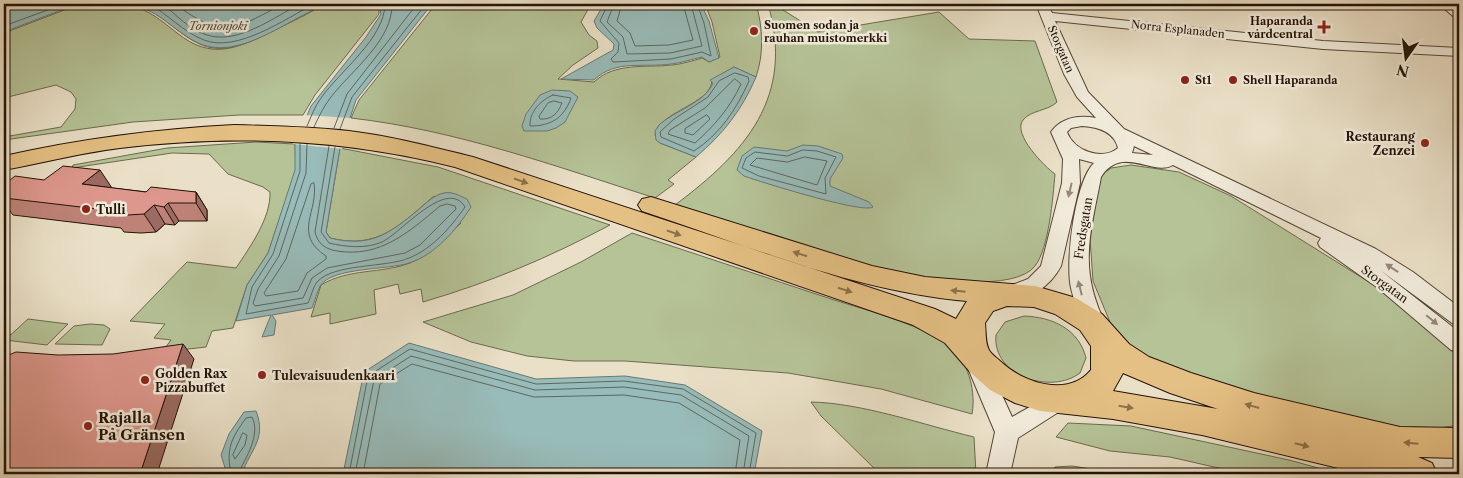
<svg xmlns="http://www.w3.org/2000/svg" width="1463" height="478" viewBox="0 0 1463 478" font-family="'Libre Caslon Text',serif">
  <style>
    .green { fill: #b5c397; stroke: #6c6a4e }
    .water { fill: #98bcba; stroke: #6a7872 }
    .pier { fill: #eae0c7 }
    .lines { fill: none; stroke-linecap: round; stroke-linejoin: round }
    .shore { stroke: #5e6760; stroke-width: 1 }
    .minor-casing { stroke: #564636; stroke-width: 2 }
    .trunk-casing { stroke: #241206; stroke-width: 2 }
    .minor { fill: #f1ebdb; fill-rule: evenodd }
    .trunk { fill: #e5c084; fill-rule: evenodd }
    .wall { fill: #be8278; stroke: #241206 }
    .shaded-wall { fill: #9b6a62; stroke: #241206 }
    .building { fill: #dd978c; stroke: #241206 }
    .oneway { fill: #8e724b }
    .oneway2 { fill: #95897b }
    .poi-dot { fill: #8f2418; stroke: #f1ebdb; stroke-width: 2 }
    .labels { text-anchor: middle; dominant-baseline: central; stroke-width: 5; stroke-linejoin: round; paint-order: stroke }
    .far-poi-label { font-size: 11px; font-weight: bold; fill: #241206; stroke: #f1ebdb; text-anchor: start }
    .far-water-label { font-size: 11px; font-style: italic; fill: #4d4e45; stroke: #f1ebdb }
    .far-street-label { font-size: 11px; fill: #241206; stroke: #f1ebdb }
    .poi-label { font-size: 12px; font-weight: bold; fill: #241206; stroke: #f1ebdb; text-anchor: start }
    .street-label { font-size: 12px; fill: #241206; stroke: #f1ebdb }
    .near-poi-label { font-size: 15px; font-weight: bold; fill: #241206; stroke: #f1ebdb; text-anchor: start }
  </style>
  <rect width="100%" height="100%" fill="#eae0c7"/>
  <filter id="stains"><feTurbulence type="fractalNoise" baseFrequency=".004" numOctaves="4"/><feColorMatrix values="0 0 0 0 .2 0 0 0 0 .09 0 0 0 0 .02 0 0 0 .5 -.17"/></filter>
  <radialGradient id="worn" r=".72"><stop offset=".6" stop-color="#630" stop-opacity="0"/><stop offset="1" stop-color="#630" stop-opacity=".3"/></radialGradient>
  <path class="green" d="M116 4C142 4 158 18 177 33 212 61 237 48 273 31 286 24 301 18 314 10 282 22 237 60 202 45 187 39 174 27 161 17L197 4H376L379 6V14L315 95 303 115H239L133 122 4 140V137L61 127 75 109 76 99 71 92 56 85 4 98V33L67 9Z
    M436 4H591L581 22 589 35 597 41 598 48 573 65 558 79 594 82C615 62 645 68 672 65 682 64 692 61 702 58L709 62 720 57 712 22 705 4H756C763 27 764 54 756 77L734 67 712 81C711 104 658 112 655 135L660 143 696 157 668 180 674 184 655 198C555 166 456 130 351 118L359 100Z
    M768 4H799L783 10 818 32 939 12 969 39 1035 41 1057 102C1048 111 1031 110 1023 120 1012 134 1045 167 1055 174 1053 197 1049 248 1035 266 1015 292 929 280 899 274 823 258 749 229 675 205 746 152 795 97 768 4Z
    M256 142 295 144 296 170 268 253 247 285 233 328 212 331 206 347 162 352 171 340 154 338 165 324 130 321 187 262 236 268C250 247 271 218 270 192L263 187 228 174 209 154 172 153 72 168 73 165 167 148Z
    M340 148 438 167 610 225C548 258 491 282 423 302L421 289 400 294 398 284 374 290 376 314 330 324V313L311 317 321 285C349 268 381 274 410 263 430 255 445 238 461 223L434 196C400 225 378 250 330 238L326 232Z
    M1131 165 1179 172 1231 196 1377 287 1423 323 1459 358V425L1439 428 1392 427 1359 422 1171 372 1140 355 1112 327 1093 281 1090 238 1100 176 1111 168Z
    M632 233C699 255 765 277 831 299 866 310 928 326 954 350 969 365 976 393 972 414L881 389 788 373 625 361H574L527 356 471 342 423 322 513 295 581 262Z
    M1024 316C1052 317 1079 329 1086 358L1080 373C1051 395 992 376 996 335L1005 322Z
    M28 319 68 324 47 345 5 340Z
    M90 324 104 325 110 329 102 345 55 344 74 326Z
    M811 402C862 403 924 425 974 437L976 474H880L821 416Z
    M1068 423 1131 426 1289 460 1340 474H1245L1170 457 1110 451 1056 437Z
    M1072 466 1124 474H1049L1055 467Z"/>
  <path class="water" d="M4 4H108L67 8 4 32Z
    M128 4H328C287 18 237 65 194 41 168 26 159 10 128 4Z
    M379 4H432L356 100 340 148 326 232 330 238C370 248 389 234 418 210 426 203 434 195 444 193 452 191 460 196 467 199L471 207C457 229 435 255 409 263 389 270 332 267 320 286 317 292 315 301 312 308L272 315 276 321 274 335 262 337 271 315 236 321 247 285 268 253 295 170V144L311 106 366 37 381 14Z
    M604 4H701L709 21 719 58 709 62 702 57C692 59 682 63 671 64 643 68 616 59 594 80L561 79 613 50 614 44 597 28 594 21Z
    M734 67 756 77C742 110 723 134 696 157L660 143 656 140 655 131 659 125C674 111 705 103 713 83L710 80Z
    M552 90 570 91 578 97 565 122 556 128 547 131H524L522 126 526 114 540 95Z
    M803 145 818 146 842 154 843 158 830 179V186L869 202 873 207C863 214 761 182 744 176L737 170 742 156 754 147 787 151Z
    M409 343 536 379 625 376 685 385 762 431 754 474H343L364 372Z
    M256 411C267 439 250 450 242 474H227L221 455 229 434 244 412Z"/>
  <path class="pier" d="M304 115 351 118 342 149 293 144Z"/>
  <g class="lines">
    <path class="shore" d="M149 4C168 14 183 32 204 40 237 53 285 19 314 4
      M163 4C176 15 190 30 207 35 238 45 274 17 300 4
      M175 4C224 40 233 30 283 4
      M608 4 600 21 619 43 618 52 611 59 613 62 671 59 702 52 711 56 704 23 697 4
      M614 4 607 22 623 37 627 54 670 53 702 46 691 4
      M622 4 617 21 630 33 635 46 669 45 693 40 683 4
      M4 26 64 4
      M735 73 748 77 749 81C736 110 720 134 694 151L661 137 660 132 674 119 708 97 719 81Z
      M735 79 741 84C730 108 714 126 695 143L668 134 670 130 705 108Z
      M553 95 571 98C564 118 551 126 530 126 529 112 541 100 553 95Z
      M554 101 562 103C558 113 552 120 540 119L539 116 548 103Z
      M707 115 710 119 693 135 685 133V129Z
      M307 126C311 117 315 106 321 98 340 71 385 38 385 4
      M314 127C319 116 324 106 331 97 352 70 393 40 392 4
      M334 128 347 94 417 4
      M340 129 352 97 426 4
      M300 144V171L273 254 252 287 246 314 308 303C311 297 313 287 317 282 334 263 386 268 409 258 432 249 451 227 465 207 447 177 401 233 382 242 366 249 346 247 329 243L321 232 335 147
      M307 144 306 173 279 256 258 289 253 303 255 306 303 298 312 278 327 268 405 253 420 245 456 209 455 206 447 204 440 206C409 232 380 258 337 251 325 249 318 244 315 232L329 146
      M803 150 817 151 836 157 825 178 826 194 759 176 742 168 746 158 755 152 787 156Z
      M805 157 827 161 817 185 750 165 757 158 787 162Z
      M314 183C319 211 292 234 326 256V259L307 273 298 291 266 296 264 293 286 259 311 184Z
      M243 433 247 435 245 445 235 459 233 455Z
      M231 474C226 448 231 439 246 418L252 417C261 435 246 457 238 474
      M349 474 368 376 410 349 536 384 624 381 683 389 756 433 749 474
      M355 474 374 380 411 356 535 390 624 387 681 395 749 436 743 474
      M363 474 380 384 412 364 534 397 624 395 679 403 740 440 735 474"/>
    <g class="minor-casing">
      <path id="minor" d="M1036 4H1048L1052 13 1323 41 1459 48V56L1323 49 1055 21 1088 92 1124 129 1376 249 1413 272 1459 307V326L1452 323 1380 270 1459 332V352L1451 350 1378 288 1320 247 1318 243 1321 238 1173 165C1153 177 1122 144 1101 177 1090 235 1078 269 1106 325L1103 331 1096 333 1089 331C1081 317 1074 303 1071 288 1065 262 1075 181 1094 163L1079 159 1080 183 1061 266C1051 285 1027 305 1004 298L1001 293 1004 288 1028 279 1041 266 1062 183 1063 159 1051 132C1062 117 1079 115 1096 118L1077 97 1064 74ZM1082 126C1097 127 1114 131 1118 148 1102 161 1074 151 1067 132L1071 128ZM1134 146 1153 155 1132 153Z
        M1439 4H1453L1459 8V18L1454 17Z
        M978 357 986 360 1012 417 1060 390 1068 392 1071 399 1068 406 1018 438 1010 474H986L995 432 967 366 970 360Z"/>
    </g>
    <g class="trunk-casing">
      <path id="trunk" d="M234 125C273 126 311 127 349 131 391 136 432 147 473 157L935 309 956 319 967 301C855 291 748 246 642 211L638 205 642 199 651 197 872 266 925 277 1035 286 1076 298 1102 314 1129 344 1149 357 1191 373 1254 393 1400 427 1459 428V458L1418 457 1432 463 1437 474H1363L1202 435 1113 419 1040 411 1015 403 990 390 971 373 945 343 913 325 455 167C343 139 235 134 120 148 80 153 42 163 4 170V156C80 139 156 129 234 125ZM1007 306 1034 307 1055 314 1080 330 1091 346V370C1068 398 1023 383 1000 361 997 358 991 354 989 350 985 343 986 331 985 323L993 311ZM1123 373 1170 393 1218 409 1113 391Z"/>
    </g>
    <use href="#minor" class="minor"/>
    <use href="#trunk" class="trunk"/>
  </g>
  <path class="wall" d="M4 185 112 188 146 192H196L207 210V221H179L175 225 165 224 156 232 141 233 124 232 121 228 13 215 4 203Z"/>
  <path class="shaded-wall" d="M100 170 112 188 82 184Z
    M196 192 207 210V221L196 203Z
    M168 203 179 221 175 225 164 207Z
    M154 205 165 224 156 232 144 214Z
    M183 344 194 359 157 474H140Z"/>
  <path class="building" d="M63 166 100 170 82 184 146 192 151 187 196 192V203H168L164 207 154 205 144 214 128 215 112 214 115 211 4 198V193L8 190H4V185L15 176 44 180Z
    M183 344 140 474H4V357L16 352 58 355 113 354Z"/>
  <defs><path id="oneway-solid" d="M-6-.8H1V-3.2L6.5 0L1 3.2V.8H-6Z" transform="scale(1.25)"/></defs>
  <g class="oneway">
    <use href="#oneway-solid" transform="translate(521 181) rotate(19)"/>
    <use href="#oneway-solid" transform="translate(674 233) rotate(19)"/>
    <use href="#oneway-solid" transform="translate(800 254) rotate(-162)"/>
    <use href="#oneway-solid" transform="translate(845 290) rotate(18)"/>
    <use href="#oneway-solid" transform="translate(958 291) rotate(-174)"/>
    <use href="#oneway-solid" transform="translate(1252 406) rotate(-164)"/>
    <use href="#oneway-solid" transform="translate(1126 407) rotate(9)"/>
    <use href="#oneway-solid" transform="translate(1411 443) rotate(-175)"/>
    <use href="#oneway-solid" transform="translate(1302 445) rotate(14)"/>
  </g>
  <g class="oneway2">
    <use href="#oneway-solid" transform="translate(1070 190) rotate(103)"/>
    <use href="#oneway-solid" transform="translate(1392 268) rotate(-147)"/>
    <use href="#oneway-solid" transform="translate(1080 288) rotate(-104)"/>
    <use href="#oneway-solid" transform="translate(1432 320) rotate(40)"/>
  </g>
  <g class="poi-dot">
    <path d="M1321.5 19.5h5v5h5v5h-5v5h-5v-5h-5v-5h5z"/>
    <circle cx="754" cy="31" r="5"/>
    <circle cx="1185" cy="80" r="5"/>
    <circle cx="1233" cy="80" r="5"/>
    <circle cx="1425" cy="143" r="5"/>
    <circle cx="86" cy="209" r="5"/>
    <circle cx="262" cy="375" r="5"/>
    <circle cx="145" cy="380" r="5"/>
    <circle cx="88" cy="426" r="5"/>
  </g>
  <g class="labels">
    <g class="far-poi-label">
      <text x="1313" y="21" text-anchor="end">Haparanda<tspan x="1313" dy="13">vårdcentral</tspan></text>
      <text x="764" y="25">Suomen sodan ja<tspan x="764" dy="13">rauhan muistomerkki</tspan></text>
      <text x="1195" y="80">St1</text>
      <text x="1243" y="80">Shell Haparanda</text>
    </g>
    <g class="far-water-label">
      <text x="218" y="26">Tornionjoki</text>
    </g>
    <g class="far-street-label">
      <text transform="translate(1178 29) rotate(6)">Norra Esplanaden</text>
      <text transform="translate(1061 49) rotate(67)">Storgatan</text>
    </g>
    <g class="poi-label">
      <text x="1415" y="136" text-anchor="end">Restaurang<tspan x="1415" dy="14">Zenzei</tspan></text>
      <text x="96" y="209">Tulli</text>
      <text x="155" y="373">Golden Rax<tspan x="155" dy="14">Pizzabuffet</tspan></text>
      <text x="272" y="375">Tulevaisuudenkaari</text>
    </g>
    <g class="street-label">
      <text transform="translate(1083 228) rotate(-81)">Fredsgatan</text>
      <text transform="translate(1385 284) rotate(36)">Storgatan</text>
    </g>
    <g class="near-poi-label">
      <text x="98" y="417">Rajalla<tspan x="98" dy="17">På Gränsen</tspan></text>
    </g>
  </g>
  <rect width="1463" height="478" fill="none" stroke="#eae0c7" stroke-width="20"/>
  <rect x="5" y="5" width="1453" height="468" fill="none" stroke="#241206" stroke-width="2.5"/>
  <rect x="10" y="10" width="1443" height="458" fill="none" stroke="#241206"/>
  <g transform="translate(1406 58) rotate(194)" stroke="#f1ebdb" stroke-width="4" paint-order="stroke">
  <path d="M0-4L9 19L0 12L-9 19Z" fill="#241206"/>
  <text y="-8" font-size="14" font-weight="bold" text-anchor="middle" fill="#241206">N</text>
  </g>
  <rect width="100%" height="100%" filter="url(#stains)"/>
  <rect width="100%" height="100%" fill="url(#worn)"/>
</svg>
